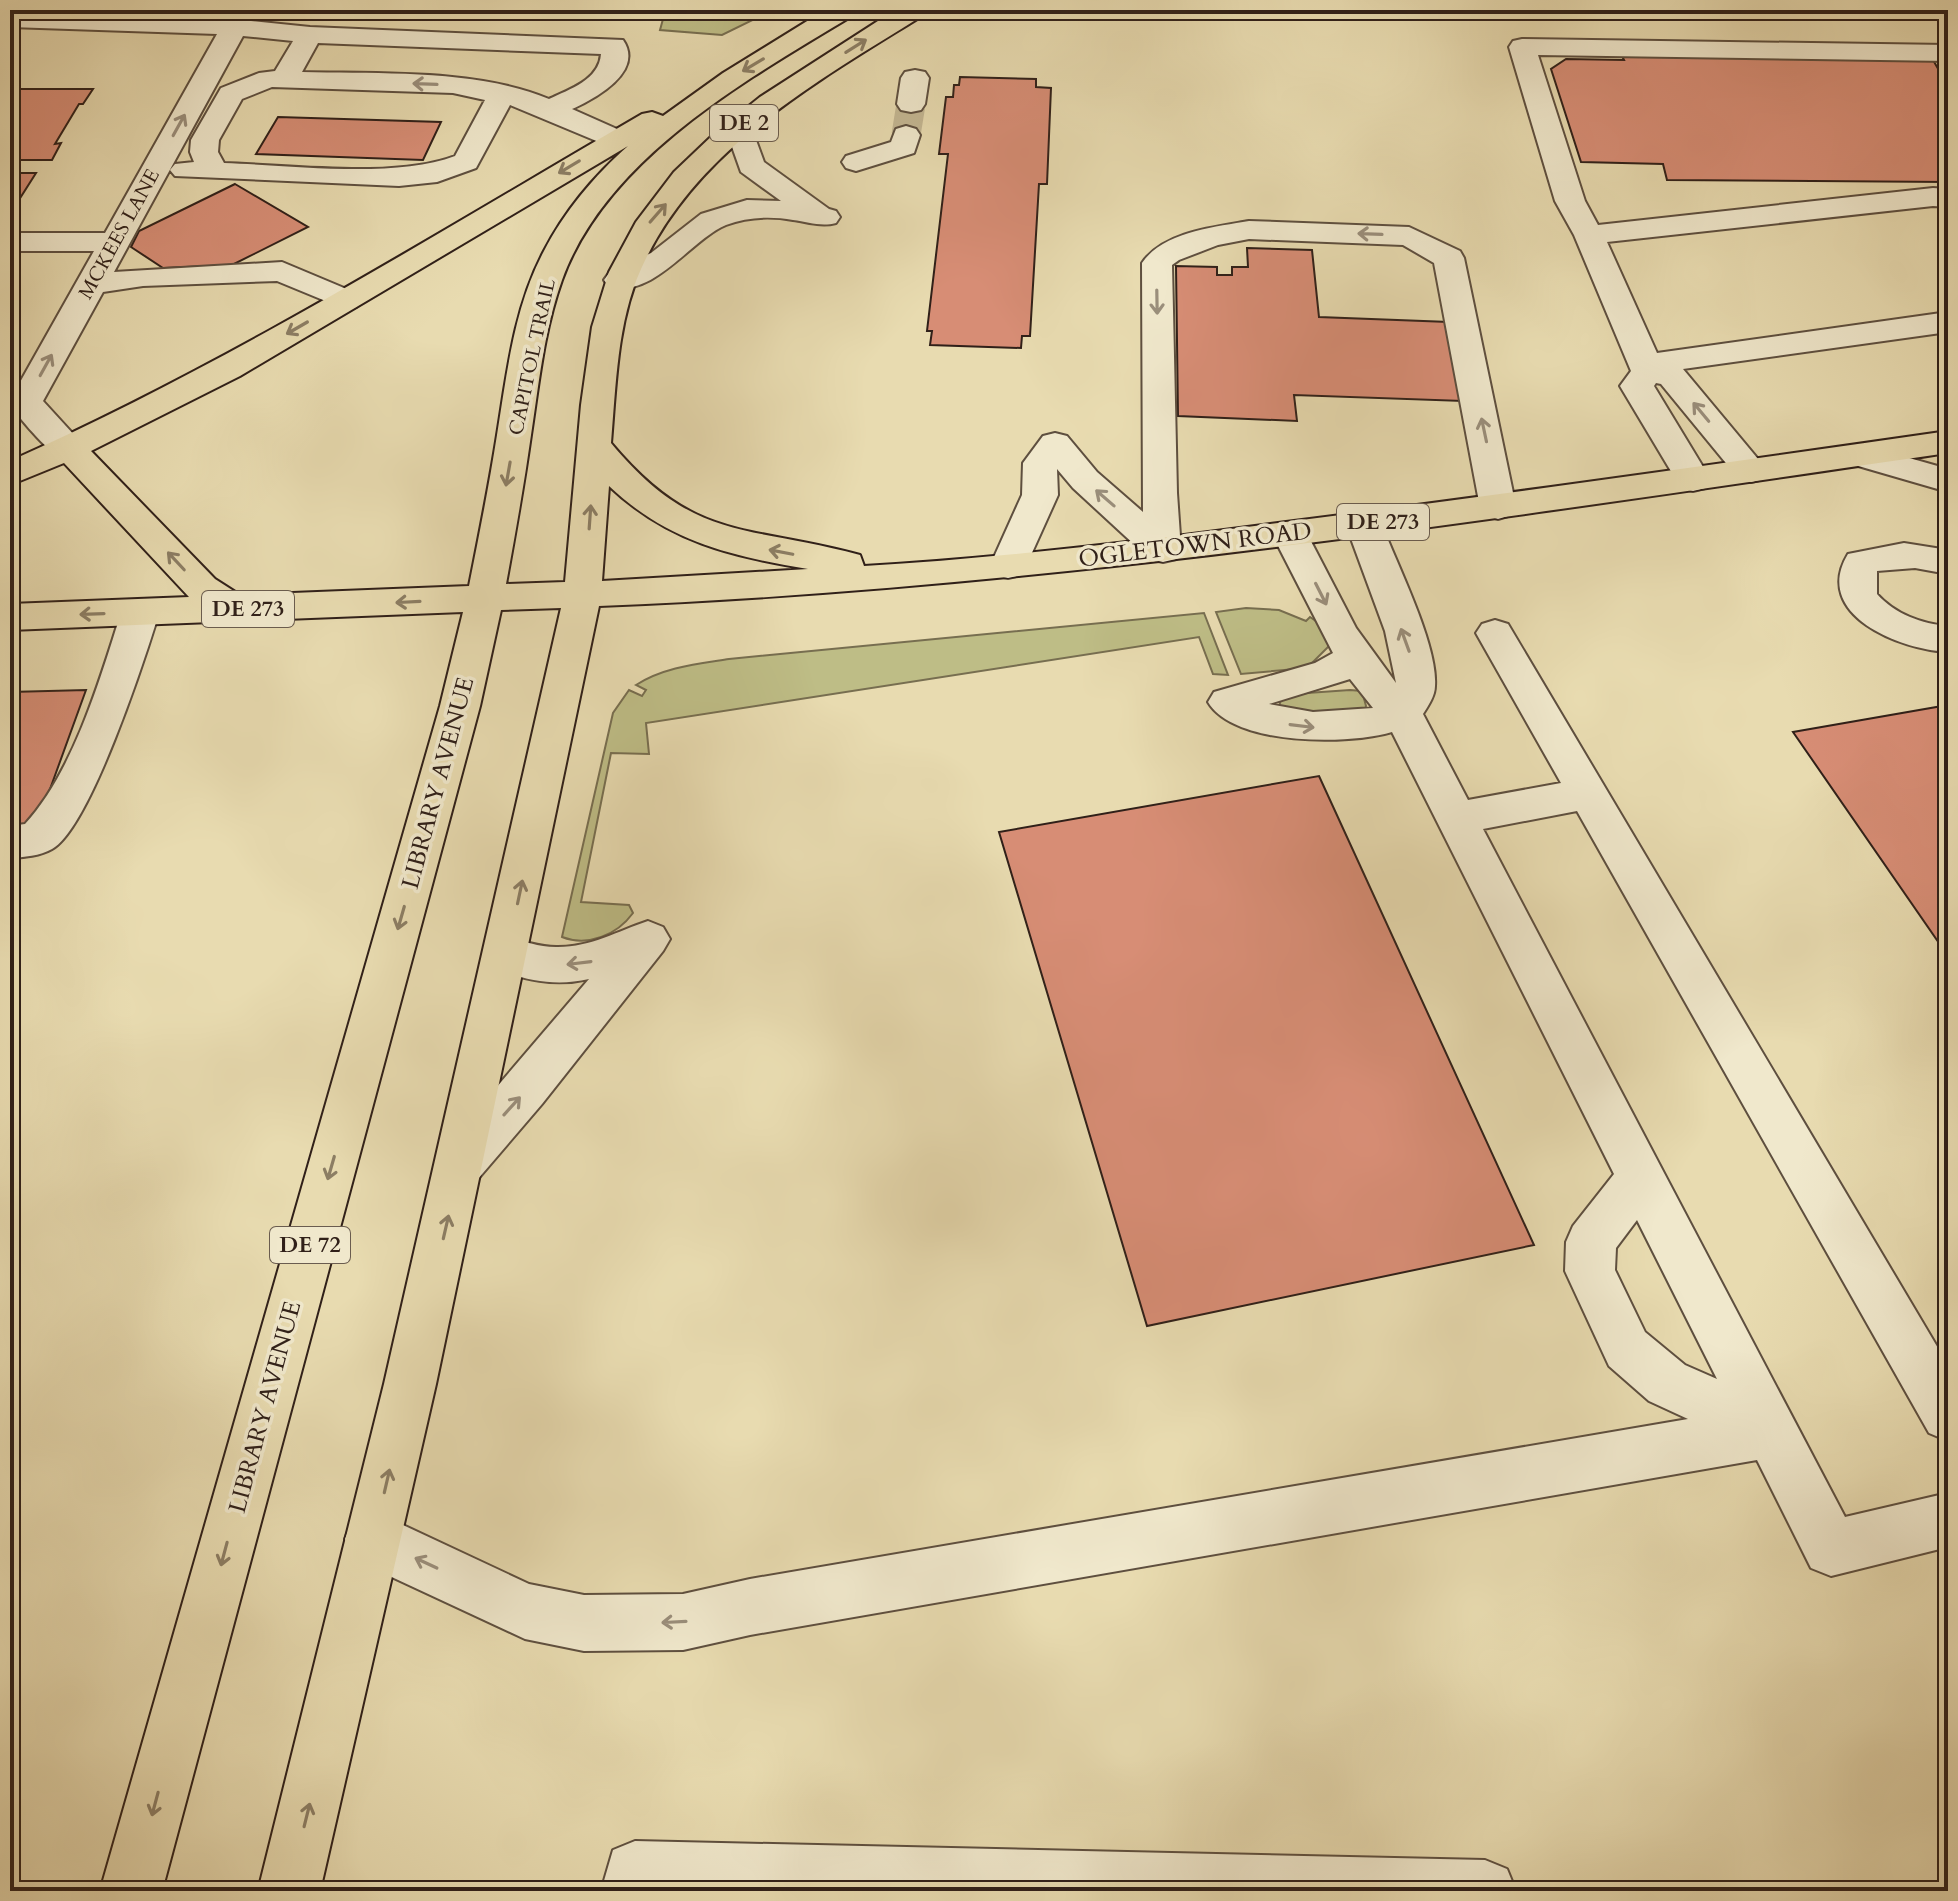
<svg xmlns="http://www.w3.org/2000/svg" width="1958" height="1901" viewBox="0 0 1958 1901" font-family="Cardo,serif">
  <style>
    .green { fill: #bebd86; stroke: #776e50; stroke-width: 2 }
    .building { fill: #d78d75; stroke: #302019; stroke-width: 2 }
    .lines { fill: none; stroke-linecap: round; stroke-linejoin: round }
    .minor-tunnel { stroke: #c3b692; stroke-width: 29; stroke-dasharray: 29 14; stroke-linecap: butt }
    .minor-casing { stroke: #5e4f3f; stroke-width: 4 }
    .major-casing { stroke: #302019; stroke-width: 4 }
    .minor { fill: #f0e8cc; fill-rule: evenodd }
    .major { fill: #e8dbb0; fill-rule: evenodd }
    .oneway { stroke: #8c7e64 }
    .oneway2 { stroke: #9a8e7b }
    .labels { text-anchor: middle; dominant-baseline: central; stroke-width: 7; stroke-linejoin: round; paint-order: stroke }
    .far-street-label { font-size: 20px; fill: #302019; stroke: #f0e8cc }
    .shield { fill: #f0e8cc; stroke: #6a5c4f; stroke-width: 2 }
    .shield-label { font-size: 22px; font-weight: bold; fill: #302019 }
    .street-label { font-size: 24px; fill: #302019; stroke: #f0e8cc }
  </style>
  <rect width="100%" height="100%" fill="#e8dbb0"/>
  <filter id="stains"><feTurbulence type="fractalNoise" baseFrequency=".0025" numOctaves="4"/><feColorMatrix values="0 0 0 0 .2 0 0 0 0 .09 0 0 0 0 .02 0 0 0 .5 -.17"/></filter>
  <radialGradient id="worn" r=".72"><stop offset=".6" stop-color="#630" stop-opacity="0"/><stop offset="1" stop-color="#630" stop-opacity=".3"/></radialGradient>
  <path class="green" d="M429 10H773L722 35 660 30 663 19 644 17Z
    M1246 608 1279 610 1306 621 1310 617 1323 626 1330 645 1307 668 1241 674 1216 612Z
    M1204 613 1228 675 1213 674 1199 637 646 723 649 754 611 753 581 902 629 905 633 913C617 935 588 947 562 937L613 713 629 690 642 696 646 690 636 685C664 667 697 664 729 659Z
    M1350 690 1362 691 1366 706 1364 711 1333 717 1279 707 1281 699 1293 694Z"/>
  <path class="building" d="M1622 56 1933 60 1948 86V182L1667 180 1663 164 1581 162 1551 69 1566 59 1624 60Z
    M960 77 1036 79V87L1051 88 1047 184H1039L1030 336H1022L1021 348 930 345 932 331H927L948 154H939L946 97H953L954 85H959Z
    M13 89H93L83 104H79L55 144 61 143 52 160H10V93Z
    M278 117 441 122 423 160 256 154Z
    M10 173H36L10 214Z
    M235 184 308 227 232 265 163 268 131 247 139 231Z
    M1247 248 1312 250 1319 317 1449 322 1463 401 1294 395 1297 421 1178 416 1176 266 1217 267V275H1232V267H1248Z
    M86 690 37 825 10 826V692Z
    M1948 705V956L1793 732Z
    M1319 776 1534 1245 1147 1326 999 832Z"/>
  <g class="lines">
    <path class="minor-tunnel" d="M906 135 911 104"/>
    <g class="minor-casing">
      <path id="minor" d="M231 10H257L251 21 310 27 623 40C645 72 594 99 572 109L626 133 630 139 626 145 616 148 606 145 510 105 476 168 437 182 399 186 175 176 170 170 175 164 194 162 190 152 191 140 221 88 259 73 275 71 293 41 243 36 114 272 282 262 356 293 361 300 356 307 345 309 277 281 143 286 103 292 43 401 86 448 81 456C72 458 64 460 56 455 45 447 11 411 10 400L94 251H10V233H105L217 34 10 27V11L226 19ZM318 43 601 54C599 80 570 89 549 99 478 69 379 74 302 72ZM272 87 453 93 485 100 455 156C395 179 290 165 224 163L218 152 219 140 242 99Z
        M1522 39 1948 45V61L1538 55 1585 201 1598 225 1933 188 1948 189V207L1933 206 1607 242 1657 353 1948 312V332L1683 369 1768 471 1763 479 1751 482 1739 479 1661 384 1656 383 1654 386 1711 480 1705 488 1693 491 1681 488 1620 386 1631 371 1574 235 1555 201 1509 47 1513 41Z
        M915 70 925 72 929 78 925 104 921 110 911 112 901 110 897 104 901 78 905 72Z
        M739 119 749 121 764 162 829 209 836 211 840 217 836 223C821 227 808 222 793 220 771 216 747 217 726 225 690 240 655 298 609 287L604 280 609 273 651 253 701 214 747 200 781 201 741 172 725 127 729 121Z
        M906 126 916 129 920 135 914 153 856 171 846 168 842 162 846 156 891 142 896 129Z
        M1249 221 1409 227 1460 251 1464 258 1516 507 1511 515 1498 519 1485 515 1480 507 1434 263 1403 245 1249 239 1218 245 1179 260 1172 265 1177 493 1181 550 1176 559 1163 562 1150 559 1073 488 1057 469 1058 495 1026 566 1021 575 1008 578 995 575 990 566 1022 495 1023 463 1043 436 1055 433 1067 436 1097 472 1143 512 1142 263C1163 232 1214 227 1249 221Z
        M1860 444 1948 469V492L1848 463 1843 455 1848 447Z
        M1364 513 1377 517 1382 525C1397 565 1438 645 1435 686 1435 696 1428 706 1423 714L1468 800 1561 783 1476 633 1482 624 1495 620 1508 624 1948 1365V1441L1929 1433 1577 811 1483 829 1845 1517 1948 1493V1547L1831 1576 1811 1568 1757 1460 750 1635 683 1650 584 1651 525 1639 353 1559 345 1539 353 1519 373 1511 529 1584 584 1595 683 1594 750 1579 1688 1419 1649 1401 1609 1366 1565 1271 1566 1242 1573 1226 1614 1174 1392 732C1349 745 1234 746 1208 702L1214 692 1315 663 1333 653 1272 534 1277 526 1290 522 1303 526 1356 628 1396 683 1385 631 1346 525 1351 517ZM1350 679 1373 708 1313 712 1269 704ZM1637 1220 1717 1379 1685 1365 1645 1332 1615 1270 1616 1248Z
        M1904 543 1948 550V574L1915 568 1877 571V594C1895 614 1922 624 1948 626V652C1901 650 1811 615 1848 554Z
        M140 600 153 604 159 613C145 658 90 828 52 849 40 856 24 857 10 858V826L25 824C73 772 100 680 121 613L127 604Z
        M648 921 663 927 670 939 663 951 542 1104 477 1180 460 1186 443 1180 436 1165 443 1150 589 979C554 987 524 980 491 967L485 954 491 941C514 934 534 948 558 947 591 947 618 931 648 921Z
        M635 1841 1485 1860 1507 1869 1516 1891H601L613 1850Z"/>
    </g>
    <g class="major-casing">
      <path id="major" d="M825 10H856L852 16C746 80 606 158 562 280 544 330 539 383 531 435 524 485 515 535 506 584L565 582 581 405 592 327 609 272 636 222 674 172 715 133 760 97 895 10H926L922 16C816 82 694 150 641 269 617 322 616 386 611 443 695 544 748 524 860 555L864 566C1002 558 1141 541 1278 523 1502 495 1725 463 1948 431V453C1499 518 1053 588 599 606L436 1384 320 1891H258L384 1384 561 608 501 610 480 706 162 1891H100L440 706 463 612 10 630V604L189 597 64 463 10 485V461C230 363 434 235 642 114L652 112 663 116 723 73ZM628 146C595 175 564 212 544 251 514 307 507 373 497 435 489 486 479 536 469 586L240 595 215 579 91 451 240 376ZM609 486C668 542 731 556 808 569L602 581Z"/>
    </g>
    <use href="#minor" class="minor"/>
    <use href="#major" class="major"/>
  </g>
  <defs><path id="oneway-shaft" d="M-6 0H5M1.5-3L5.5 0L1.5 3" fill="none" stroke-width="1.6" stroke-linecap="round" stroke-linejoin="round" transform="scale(2)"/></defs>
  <g class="oneway">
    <use href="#oneway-shaft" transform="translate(856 46) rotate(-32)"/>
    <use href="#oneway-shaft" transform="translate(753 65) rotate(149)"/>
    <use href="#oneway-shaft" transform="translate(569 167) rotate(149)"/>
    <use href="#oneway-shaft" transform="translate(658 213) rotate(-49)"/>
    <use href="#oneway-shaft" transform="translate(297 328) rotate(150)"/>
    <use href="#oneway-shaft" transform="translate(508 474) rotate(100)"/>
    <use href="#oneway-shaft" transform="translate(590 517) rotate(-86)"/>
    <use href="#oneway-shaft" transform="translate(781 552) rotate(-169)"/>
    <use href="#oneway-shaft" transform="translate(176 561) rotate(-133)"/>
    <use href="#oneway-shaft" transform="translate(408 602) rotate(177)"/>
    <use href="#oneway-shaft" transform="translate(92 614) rotate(178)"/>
    <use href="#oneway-shaft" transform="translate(520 892) rotate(-78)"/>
    <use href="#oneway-shaft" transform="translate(401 918) rotate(106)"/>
    <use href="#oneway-shaft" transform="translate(331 1168) rotate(106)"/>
    <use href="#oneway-shaft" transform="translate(446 1227) rotate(-77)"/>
    <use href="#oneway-shaft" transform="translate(387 1481) rotate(-77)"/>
    <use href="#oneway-shaft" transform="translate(224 1554) rotate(105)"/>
    <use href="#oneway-shaft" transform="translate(155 1804) rotate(105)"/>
    <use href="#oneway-shaft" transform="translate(307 1815) rotate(-76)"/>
  </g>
  <g class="oneway2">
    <use href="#oneway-shaft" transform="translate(425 84) rotate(-178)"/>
    <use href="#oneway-shaft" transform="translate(179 125) rotate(-61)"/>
    <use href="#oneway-shaft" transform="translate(1370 234) rotate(-178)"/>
    <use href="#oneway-shaft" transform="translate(1157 302) rotate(89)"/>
    <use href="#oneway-shaft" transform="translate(46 365) rotate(-61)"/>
    <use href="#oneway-shaft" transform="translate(1701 412) rotate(-130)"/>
    <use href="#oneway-shaft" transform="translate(1484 430) rotate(-102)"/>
    <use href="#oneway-shaft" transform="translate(1105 498) rotate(-139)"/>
    <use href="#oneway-shaft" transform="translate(1321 594) rotate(63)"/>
    <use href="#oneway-shaft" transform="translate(1405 640) rotate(-110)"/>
    <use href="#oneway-shaft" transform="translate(1302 726) rotate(7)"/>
    <use href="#oneway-shaft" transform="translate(579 963) rotate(173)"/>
    <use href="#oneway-shaft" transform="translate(512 1106) rotate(-48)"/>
    <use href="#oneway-shaft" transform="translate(426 1563) rotate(-155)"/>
    <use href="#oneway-shaft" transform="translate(674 1622) rotate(177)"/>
  </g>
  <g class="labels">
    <g class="far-street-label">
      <text transform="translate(119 234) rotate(-61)">MCKEES LANE</text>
      <text transform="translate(532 357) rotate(-78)">CAPITOL TRAIL</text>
    </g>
    <g class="shield">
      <rect x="710" y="105" width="68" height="36" rx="6"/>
      <rect x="1337" y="504" width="92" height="36" rx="6"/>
      <rect x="202" y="591" width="92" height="36" rx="6"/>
      <rect x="270" y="1227" width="80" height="36" rx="6"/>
    </g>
    <g class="shield-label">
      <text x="744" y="123">DE 2</text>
      <text x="1383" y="522">DE 273</text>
      <text x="248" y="609">DE 273</text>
      <text x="310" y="1245">DE 72</text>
    </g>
    <g class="street-label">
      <text transform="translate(1195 545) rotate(-7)">OGLETOWN ROAD</text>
      <text transform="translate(438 783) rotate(-75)">LIBRARY AVENUE</text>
      <text transform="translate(265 1407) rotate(-75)">LIBRARY AVENUE</text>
    </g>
  </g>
  <rect width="1958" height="1901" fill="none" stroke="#e8dbb0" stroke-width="40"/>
  <rect x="12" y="12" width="1934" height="1877" fill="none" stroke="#302019" stroke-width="4"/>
  <rect x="20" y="20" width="1918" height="1861" fill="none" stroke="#302019" stroke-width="2"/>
  <rect width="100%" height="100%" filter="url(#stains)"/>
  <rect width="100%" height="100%" fill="url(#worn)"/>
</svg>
